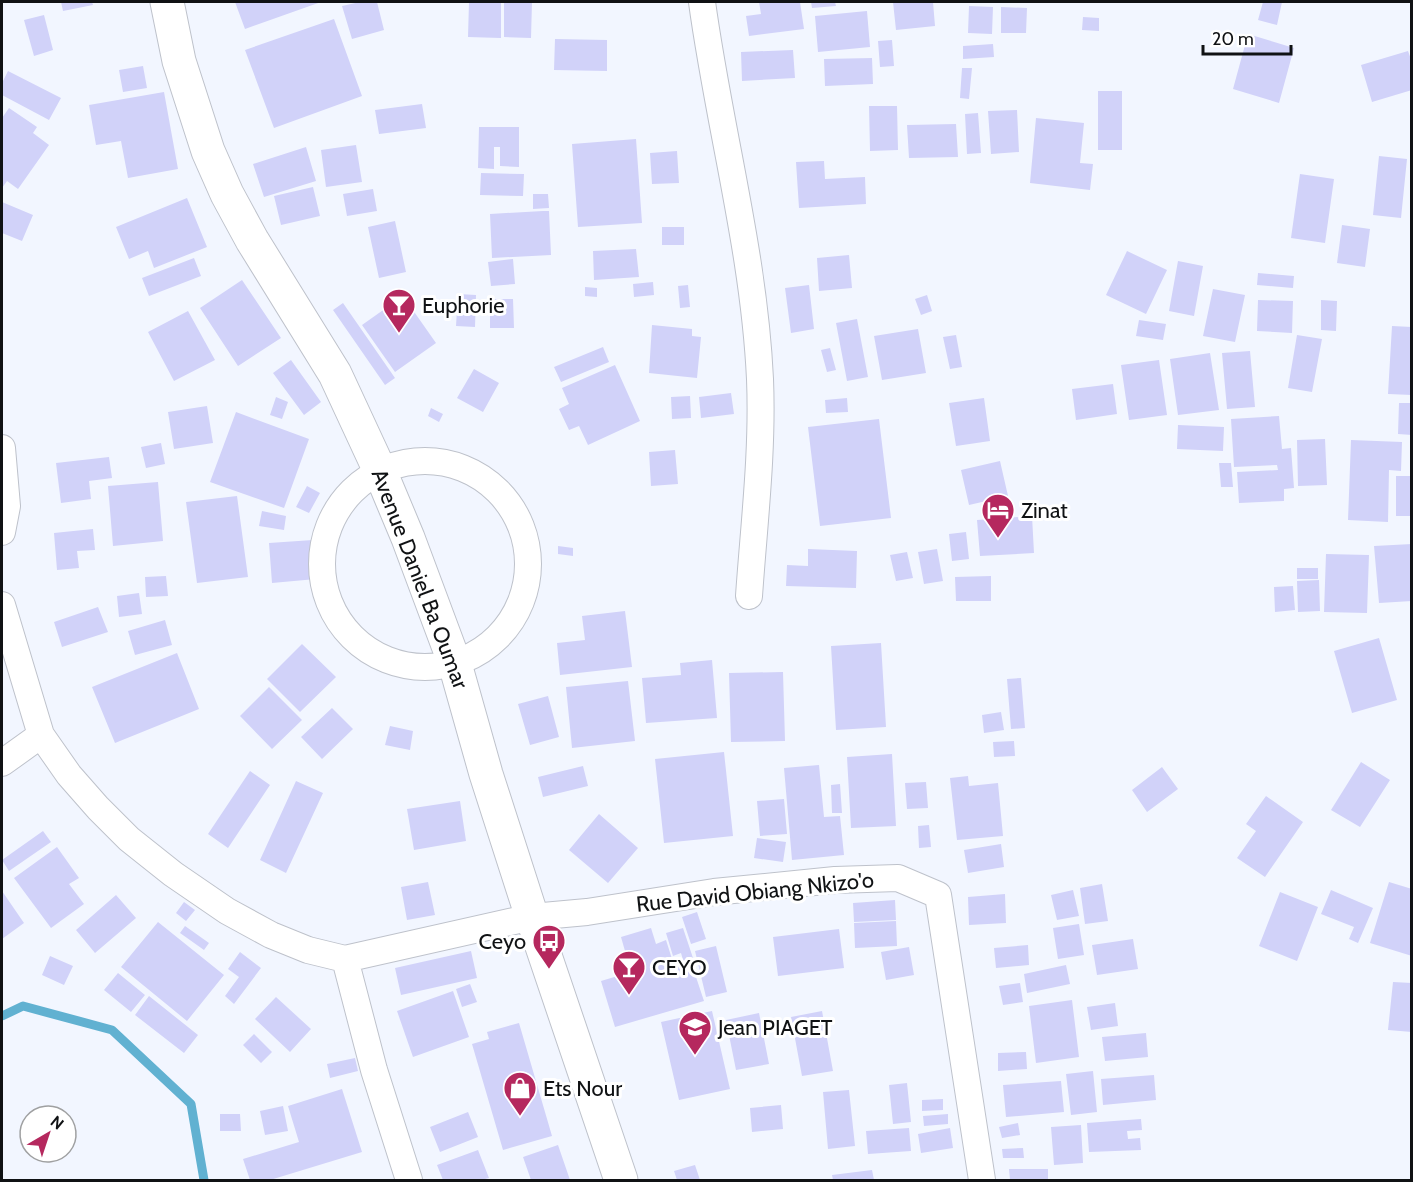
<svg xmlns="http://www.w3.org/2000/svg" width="1413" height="1182" viewBox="0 0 1413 1182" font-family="Cabin,sans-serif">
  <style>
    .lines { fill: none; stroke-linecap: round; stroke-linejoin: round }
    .stream { stroke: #61b1d1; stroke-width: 9 }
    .building { fill: #d1d2f9 }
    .street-casing { stroke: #bec2cb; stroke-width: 28 }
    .secondary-casing { stroke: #bec2cb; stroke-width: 35 }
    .street { stroke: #fff; stroke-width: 26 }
    .secondary { stroke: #fff; stroke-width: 33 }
    .labels { text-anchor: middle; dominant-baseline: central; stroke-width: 6; stroke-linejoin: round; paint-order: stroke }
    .poi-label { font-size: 22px; fill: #101214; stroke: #fff; text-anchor: start }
    .street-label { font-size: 22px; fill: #101214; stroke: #fff }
  </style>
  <rect width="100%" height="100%" fill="#f2f6ff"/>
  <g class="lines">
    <path class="stream" d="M2 1016 23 1006 112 1030 191 1104 204 1180"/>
  </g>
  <path class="building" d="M61 2H92L93 5 63 11Z
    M235 2H321L245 29Z
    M360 2H377L384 30 352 39 342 6Z
    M469 2H501V38L468 37Z
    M504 2H532L531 38 504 37Z
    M759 2H800L804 29 749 36 746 16 761 14Z
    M811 2H835L836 6 812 8Z
    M893 2H933L935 26 896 30Z
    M1263 2H1282L1277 25 1258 20Z
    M969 6 993 7 992 34 968 33Z
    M1001 7 1027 8 1026 33H1001Z
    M867 11 870 47 818 52 815 16Z
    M44 15 53 50 34 56 24 20Z
    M1083 17 1099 18V31L1082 30Z
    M334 19 362 96 274 128 245 50Z
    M1248 34 1294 48 1279 103 1233 89Z
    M555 39 607 40V71L554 70Z
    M892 40 894 66 880 67 878 41Z
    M993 44 994 57 963 59V46Z
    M793 50 795 78 742 81 741 52Z
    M1408 51 1412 62V90L1372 102 1361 65Z
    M872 58 873 84 825 86 824 59Z
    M143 66 147 88 123 92 119 70Z
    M962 68H972L969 99 960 98Z
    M8 71 61 98 49 120 2 95V83Z
    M1098 91H1122V150H1098Z
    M164 92 178 169 128 178 121 141 96 145 89 105Z
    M422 104 426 128 379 134 375 110Z
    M869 106H897L898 150 870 151Z
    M9 108 37 127 33 133 49 145 18 189 7 181 2 188V118Z
    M1017 110 1019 152 991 154 988 111Z
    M978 113 981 153 967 154 965 114Z
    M1036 118 1084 123 1080 163 1093 164 1090 190 1030 183Z
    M956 124 958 157 909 158 907 125Z
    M479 127H519V167L500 166V147H494V169L478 168Z
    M636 139 642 223 578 227 572 144Z
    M356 145 362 182 326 187 321 150Z
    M306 147 316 181 264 197 253 164Z
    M677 151 679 183 652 184 650 153Z
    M1379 156 1407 159 1401 218 1373 215Z
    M824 161 825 179 865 177 866 204 799 208 796 162Z
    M481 173 524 174 523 196 480 195Z
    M1300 174 1334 179 1325 243 1291 238Z
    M313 187 320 216 281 225 274 196Z
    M373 189 377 211 347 216 343 194Z
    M533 194H548L549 208 533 209Z
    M187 198 207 247 154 268 148 251 129 259 116 227Z
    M2 202 33 215 22 241 2 233Z
    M543 211H549L551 255 492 258 490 214Z
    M395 221 406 272 379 278 368 227Z
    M1342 225 1370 229 1365 267 1337 263Z
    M662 227H684V245H662Z
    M636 249 639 277 594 280 593 251Z
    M1127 251 1167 270 1146 314 1106 295Z
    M849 255 852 288 819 291 817 258Z
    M194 258 201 276 149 296 142 278Z
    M513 259 515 284 491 286 488 262Z
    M1178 261 1203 266 1194 316 1169 311Z
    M1258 273 1294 276 1293 288 1257 285Z
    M242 280 281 338 238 366 200 308Z
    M653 282 654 295 634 297 633 284Z
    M688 285 690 307 680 308 678 286Z
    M809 285 814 329 791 333 785 288Z
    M585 287 597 288V297L585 296Z
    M1213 289 1245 295 1235 342 1203 336Z
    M458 294 476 295 475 327 456 326Z
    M927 295 932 311 921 315 915 299Z
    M403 296 436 343 395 372 362 325Z
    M490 299H513L514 328H490Z
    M1258 300 1293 301 1292 333 1257 331Z
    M1321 300 1337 301 1336 331 1321 330Z
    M343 303 395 378 385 385 333 310Z
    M188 311 215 360 174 381 148 332Z
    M857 319 868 377 847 381 836 323Z
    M1139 320 1166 324 1163 340 1136 336Z
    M652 325 692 329V336L701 337 697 378 649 373Z
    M1392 326 1412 327V395L1388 394Z
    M918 329 926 373 882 380 874 336Z
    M956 335 962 367 950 369 943 337Z
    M1297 335 1322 339 1312 392 1288 388Z
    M603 347 609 362 561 382 554 367Z
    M830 348 836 370 827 372 821 350Z
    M1250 351 1255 407 1227 409 1222 353Z
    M1210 353 1219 410 1178 415 1170 359Z
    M291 360 321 402 304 415 273 373Z
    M1159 360 1167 415 1129 420 1121 365Z
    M615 365 640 421 588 445 579 426 569 430 559 409 569 404 562 388Z
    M474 369 499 383 483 412 457 398Z
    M1113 384 1117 414 1076 420 1072 389Z
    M731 393 734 414 701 418 699 397Z
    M690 396 691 418 672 419 671 397Z
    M276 397 288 402 282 419 270 415Z
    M847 398 848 412 826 413 825 400Z
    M984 398 990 441 956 446 949 403Z
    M1399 403H1412V435L1398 434Z
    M207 406 213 443 174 449 168 412Z
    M431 408 443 414 439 422 428 416Z
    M236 412 309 439 284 508 210 482Z
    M1279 416 1282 449 1291 448 1294 488 1284 489V501L1239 503 1237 472 1278 470 1277 465 1234 467 1231 419Z
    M879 419 891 518 820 526 808 427Z
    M1178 425 1224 427 1223 451 1177 449Z
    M1325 439 1327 485 1298 486 1297 440Z
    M1351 440 1402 442 1401 471 1389 470 1388 522 1348 520Z
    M161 443 165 464 146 468 141 447Z
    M675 450 678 484 651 486 649 452Z
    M109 457 112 478 89 481 91 499 61 503 56 463Z
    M1000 461 1008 496 969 505 961 470Z
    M1219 463H1231L1233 487H1221Z
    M1396 476H1412V516H1396Z
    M158 482 163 541 113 546 108 486Z
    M307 486 320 493 309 513 296 507Z
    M237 496 248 577 197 583 186 502Z
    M262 511 286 516 284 530 259 526Z
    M1032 516 1034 553 980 556 977 520Z
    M93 529 95 550 77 551 79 568 57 570 54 533Z
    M966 532 969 559 952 561 949 534Z
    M313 540 316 579 272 583 269 543Z
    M1412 544V601L1379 603 1374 546Z
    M558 546 573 548V556L558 554Z
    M808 549 857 551 856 588 786 586 787 565 808 566Z
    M937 549 943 581 924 584 918 552Z
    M907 552 913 578 896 581 890 555Z
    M1326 554 1369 555 1367 613 1324 612Z
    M1297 568H1318V579H1297Z
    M166 576 168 596 146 597 145 577Z
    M991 576V601H956L955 577Z
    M1319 580 1320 611 1298 612 1297 581Z
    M1293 586 1295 610 1275 612 1274 587Z
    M139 593 142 614 119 617 117 596Z
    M98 607 108 632 62 647 54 622Z
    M625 611 632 667 560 675 557 643 585 640 582 616Z
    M165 620 172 645 135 655 128 631Z
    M1379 638 1397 700 1352 713 1334 651Z
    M881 643 886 727 836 730 831 646Z
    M302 644 336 677 300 712 267 679Z
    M177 653 199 709 115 743 92 687Z
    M712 660 717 718 646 723 642 678 681 675 680 663Z
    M783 672 785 741 731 742 729 673Z
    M1021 678 1025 728 1011 729 1007 679Z
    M628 681 635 741 572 748 566 687Z
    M269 687 302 720 272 749 240 716Z
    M548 696 559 737 530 745 518 704Z
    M332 708 353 729 322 759 301 737Z
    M1001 712 1004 730 984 733 982 715Z
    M390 726 413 731 410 750 385 745Z
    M1014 741 1015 756 994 757 993 742Z
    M724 752 733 836 664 843 655 759Z
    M892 754 896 826 851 828 847 757Z
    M1361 762 1390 780 1360 827 1331 810Z
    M819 765 824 817 840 816 844 855 792 860 784 768Z
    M583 766 588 786 543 797 538 777Z
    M1162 767 1178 789 1147 812 1132 790Z
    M250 771 270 785 228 848 208 834Z
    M968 776 969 786 998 783 1003 836 957 840 950 778Z
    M296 781 323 793 286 873 260 860Z
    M926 782 928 808 907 809 905 783Z
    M840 784 842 813H832L831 785Z
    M1266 796 1303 822 1265 877 1237 858 1256 831 1246 824Z
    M784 799 787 834 760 836 757 801Z
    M460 801 466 841 414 850 407 809Z
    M599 814 638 848 608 883 569 850Z
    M929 825 931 847 919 848 918 826Z
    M43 831 51 842 9 871 2 860Z
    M757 838 786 842 783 862 754 858Z
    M1001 844 1004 867 968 873 964 850Z
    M57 847 79 878 69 884 84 904 51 928 14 878Z
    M428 882 435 915 407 920 401 887Z
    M1389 882 1412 889V956L1370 943Z
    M1102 884 1108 921 1085 924 1080 888Z
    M1073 890 1079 916 1057 920 1051 895Z
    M1331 890 1373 908 1358 943 1349 939 1354 927 1321 914Z
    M2 891 24 923 2 939Z
    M1280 892 1318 907 1297 961 1259 946Z
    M1005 894 1006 923 969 925 968 897Z
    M116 895 136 918 95 953 76 930Z
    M895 900 896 920 854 922 853 903Z
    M184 902 195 910 186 921 176 913Z
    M697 912 706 939 691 944 682 917Z
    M896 921 897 946 855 948 854 923Z
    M158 922 224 975 187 1021 121 967Z
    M1079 924 1084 955 1058 959 1053 928Z
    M185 926 209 943 204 950 180 933Z
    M651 928 656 944 666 940 672 959 680 957 684 973 694 971 704 1001 615 1027 601 981 631 972 621 937Z
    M683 928 696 967 686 970 681 953 673 956 666 933Z
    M839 929 844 968 778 976 773 937Z
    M1133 939 1138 969 1097 975 1092 945Z
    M1028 945 1029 965 996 968 994 948Z
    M716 946 727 992 706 997 695 951Z
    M909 947 914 975 886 980 881 952Z
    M471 951 477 978 401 995 395 968Z
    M240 952 261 968 234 1004 225 996 239 977 228 969Z
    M50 956 73 966 64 985 42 975Z
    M1066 965 1070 984 1027 993 1024 974Z
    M118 973 145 995 131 1012 104 990Z
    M1393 982 1412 983V1032L1388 1030Z
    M1020 983 1023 1002 1003 1005 999 986Z
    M470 984 477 1002 462 1007 456 989Z
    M453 991 469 1037 413 1057 397 1011Z
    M149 996 198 1035 184 1053 135 1015Z
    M276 997 311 1029 290 1052 255 1019Z
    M1072 1000 1079 1057 1036 1063 1029 1006Z
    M1115 1003 1118 1026 1091 1030 1087 1007Z
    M712 1011 730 1089 679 1100 661 1022Z
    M822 1011 833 1071 802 1076 791 1017Z
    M759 1013 769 1064 736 1070 726 1020Z
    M519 1023 552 1136 503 1150 472 1044 489 1039 487 1032Z
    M1146 1033 1148 1057 1105 1061 1102 1037Z
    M254 1034 272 1052 261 1063 243 1045Z
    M1026 1052 1027 1069 998 1071V1053Z
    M355 1058 358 1071 330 1078 327 1064Z
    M1093 1071 1097 1112 1071 1115 1066 1074Z
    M1154 1075 1156 1100 1103 1105 1101 1079Z
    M1061 1081 1064 1112 1006 1117 1003 1085Z
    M907 1083 911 1122 893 1124 889 1085Z
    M342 1089 362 1152 270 1180H250L243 1159 299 1142 288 1106Z
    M849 1090 855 1146 828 1149 823 1092Z
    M943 1099V1110L922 1111V1100Z
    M781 1105 783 1129 752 1132 750 1108Z
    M283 1106 288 1131 265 1135 260 1111Z
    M468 1112 478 1137 440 1152 430 1127Z
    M220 1114H240L241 1131H220Z
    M948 1114V1124L924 1126 923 1116Z
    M1141 1119 1142 1130 1127 1131 1128 1139 1140 1138 1141 1150 1089 1152 1087 1123Z
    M1018 1123 1020 1135 1002 1138 999 1127Z
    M1081 1125 1083 1163 1054 1165 1051 1127Z
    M909 1128 911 1151 868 1154 866 1131Z
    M950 1128 953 1148 921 1153 918 1134Z
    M558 1145 570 1180H531L523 1157Z
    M1023 1148 1024 1158H1003L1002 1149Z
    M478 1150 489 1178 481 1180H443L437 1165Z
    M695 1165 700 1180H677L674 1171Z
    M1009 1169H1048V1180H1010Z
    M872 1170 874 1180H833L832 1175Z"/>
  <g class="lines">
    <g class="street-casing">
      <path id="street" d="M702 2C719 127 754 251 760 379 763 451 754 524 749 596
        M2 448 7 506 2 532
        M322 564a103 103 0 1 1 206 0a103 103 0 1 1-206 0Z
        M2 605 41 735 69 775 98 808 129 839 173 874 227 911 271 935 308 950 345 959 532 917 587 912 714 892 835 880 898 878 938 895 982 1180
        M2 763 41 735
        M345 959 374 1070 409 1180"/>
    </g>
    <g class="secondary-casing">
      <path id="secondary" d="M167 2 179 61 208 151 227 194 252 240 335 374 380 471 408 538 455 664 486 774 532 917 621 1180"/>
    </g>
    <use href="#street" class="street"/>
    <use href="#secondary" class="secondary"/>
  </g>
  <defs>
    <g id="bar-pin" transform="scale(1.725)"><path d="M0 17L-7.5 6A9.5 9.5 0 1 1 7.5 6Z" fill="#b5285e" stroke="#fff"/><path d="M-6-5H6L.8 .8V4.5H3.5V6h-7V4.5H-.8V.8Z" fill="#fff"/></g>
    <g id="hotel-pin" transform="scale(1.725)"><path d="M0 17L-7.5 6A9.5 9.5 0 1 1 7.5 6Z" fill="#b5285e" stroke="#fff"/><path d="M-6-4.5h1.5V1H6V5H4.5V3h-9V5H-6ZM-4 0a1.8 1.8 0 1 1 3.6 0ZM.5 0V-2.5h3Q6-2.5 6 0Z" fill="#fff"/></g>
    <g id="bus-pin" transform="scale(1.725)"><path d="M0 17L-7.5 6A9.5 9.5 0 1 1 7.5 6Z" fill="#b5285e" stroke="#fff"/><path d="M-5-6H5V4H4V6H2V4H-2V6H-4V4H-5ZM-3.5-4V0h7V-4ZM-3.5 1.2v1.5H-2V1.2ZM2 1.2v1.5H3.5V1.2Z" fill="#fff"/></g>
    <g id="school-pin" transform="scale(1.725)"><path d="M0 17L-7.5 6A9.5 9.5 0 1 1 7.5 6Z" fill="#b5285e" stroke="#fff"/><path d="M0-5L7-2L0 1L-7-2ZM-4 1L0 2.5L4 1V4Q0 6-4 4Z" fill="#fff"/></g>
    <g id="shop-pin" transform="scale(1.725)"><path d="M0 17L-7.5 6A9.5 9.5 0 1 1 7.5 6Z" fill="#b5285e" stroke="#fff"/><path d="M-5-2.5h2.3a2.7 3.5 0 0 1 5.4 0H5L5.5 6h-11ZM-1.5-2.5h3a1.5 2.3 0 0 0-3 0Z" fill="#fff"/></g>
  </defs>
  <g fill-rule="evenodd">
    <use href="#bar-pin" x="399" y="305"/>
    <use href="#hotel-pin" x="998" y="510"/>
    <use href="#bus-pin" x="549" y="941"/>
    <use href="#bar-pin" x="629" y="967"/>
    <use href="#school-pin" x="695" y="1027"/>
    <use href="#shop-pin" x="520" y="1088"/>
  </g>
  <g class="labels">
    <g class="poi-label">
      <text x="422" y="305">Euphorie</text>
      <text x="1021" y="510">Zinat</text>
      <text x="526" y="941" text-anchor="end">Ceyo</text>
      <text x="652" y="967">CEYO</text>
      <text x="718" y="1027">Jean PIAGET</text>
      <text x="543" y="1088">Ets Nour</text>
    </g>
    <g class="street-label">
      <text transform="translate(420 579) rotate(69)">Avenue Daniel Ba Oumar</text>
      <text transform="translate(755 892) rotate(-6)">Rue David Obiang Nkizo'o</text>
    </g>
  </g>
  <rect width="1413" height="1182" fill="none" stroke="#101214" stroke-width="6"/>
  <g transform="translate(48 1134) rotate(39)"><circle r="28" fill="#ffffff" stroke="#9fa0a1" stroke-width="1.5"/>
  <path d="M0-4.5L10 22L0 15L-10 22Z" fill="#b5285e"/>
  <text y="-9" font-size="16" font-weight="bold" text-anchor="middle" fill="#101214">N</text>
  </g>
  <path d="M1203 45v9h88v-9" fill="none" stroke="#101214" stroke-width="3"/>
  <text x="1212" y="45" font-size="18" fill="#101214" stroke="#ffffff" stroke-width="4.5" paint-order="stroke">20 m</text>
</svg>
